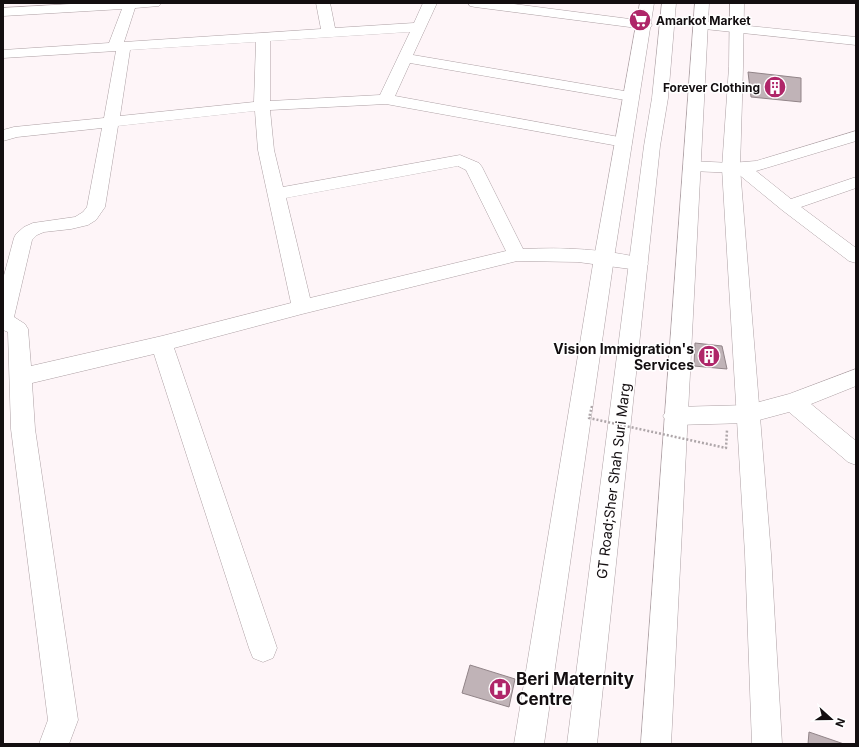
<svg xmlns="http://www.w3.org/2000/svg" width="859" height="747" viewBox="0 0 859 747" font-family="Inter,sans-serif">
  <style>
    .building { fill: #c0b3b7; stroke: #918488 }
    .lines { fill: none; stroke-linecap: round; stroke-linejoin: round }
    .street-casing { stroke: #ada0a4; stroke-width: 1 }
    .secondary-casing { stroke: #ada0a4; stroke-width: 1 }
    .primary-casing { stroke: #ada0a4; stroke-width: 1 }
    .street { fill: #fff; fill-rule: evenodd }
    .secondary { fill: #fff; fill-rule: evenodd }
    .primary { fill: #fff; fill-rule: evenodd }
    .path-bridge { stroke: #aea6a9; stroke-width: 2.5; stroke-dasharray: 2 2; stroke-linecap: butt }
    .labels { text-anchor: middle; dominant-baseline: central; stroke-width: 3; stroke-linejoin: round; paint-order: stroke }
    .far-poi-label { font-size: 12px; font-weight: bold; fill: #130e10; stroke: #fff; text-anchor: start }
    .poi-label { font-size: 14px; font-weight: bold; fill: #130e10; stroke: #fff; text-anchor: end }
    .street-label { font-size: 14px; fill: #130e10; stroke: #fff }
    .near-poi-label { font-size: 17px; font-weight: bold; fill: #130e10; stroke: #fff; text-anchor: start }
  </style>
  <rect width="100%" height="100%" fill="#fef5f8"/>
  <path class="building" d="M748 72 801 78V102L751 97Z
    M695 343 722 346 727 369 694 366Z
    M470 665 515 679 509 707 462 693Z
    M809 732 844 744H808Z"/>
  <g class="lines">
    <g class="street-casing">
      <path id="street" d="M88 3H161L159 6 135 8 124 42 321 29 316 3H330L335 28 414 23 423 3H437L413 55 636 93 639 96 636 99 631 101 410 63 395 96 630 139 632 142 630 145 624 147 386 104 270 110 274 150 283 187 460 155 479 163 482 167 523 249C563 247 606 249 645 259L648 264 645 269 638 270 578 262 517 261 302 314 174 348 277 648 273 658 263 662 253 658 249 648 154 354 32 383 35 429 78 720 69 744H39L48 720 11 429 8 332 3 330V279L14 238 16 234 24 227 33 223 75 217 83 212 87 207 102 128 17 137 3 141V130L14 127 104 118 116 51 3 58V50L109 43 122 9 3 16V8ZM410 32 380 95 270 101V41ZM256 42 254 102 120 116 130 50ZM255 111 258 150 291 303 162 336 31 366 28 329 25 324 14 317 32 240 37 235 44 232 71 229 88 225 96 220 105 207 118 126ZM458 166 466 170 506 251 310 298 286 198Z
        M468 3H506L645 21 650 22 652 25 650 28 645 29 475 7 470 6Z
        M700 21 856 37V45L695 28 693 25 695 22Z
        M856 131V141L756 171 791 199 856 177V188L801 207 856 248V263L849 261 782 210 737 173 691 171 685 170 683 166 685 162 691 161 731 163 756 161Z
        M856 369V386L811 404 856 441V465L848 462 789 412 748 423 675 425 667 422 663 416 667 410 675 407 748 405 789 394Z"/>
    </g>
    <g class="secondary-casing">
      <path id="secondary" d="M640 3H654L614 258 544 744H514L594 258Z
        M730 3H744L743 67 740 168 771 554 782 744H752L745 554 722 168 729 67Z"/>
    </g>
    <g class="primary-casing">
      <path id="primary" d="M662 3H676L668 98 660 146 597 744H567L644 146 652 98Z
        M695 3H709L671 744H641Z"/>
    </g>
    <use href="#street" class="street"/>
    <use href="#secondary" class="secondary"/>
    <use href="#primary" class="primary"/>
    <path class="path-bridge" d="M592 406 589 418 726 448 727 430"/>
  </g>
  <defs>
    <g id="supermarket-disc" transform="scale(1.15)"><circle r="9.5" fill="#af2669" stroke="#fff"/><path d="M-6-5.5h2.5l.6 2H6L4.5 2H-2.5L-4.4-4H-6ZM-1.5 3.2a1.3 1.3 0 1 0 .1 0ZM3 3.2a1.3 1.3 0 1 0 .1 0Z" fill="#fff"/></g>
    <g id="building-disc" transform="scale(1.15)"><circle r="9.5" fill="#af2669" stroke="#fff"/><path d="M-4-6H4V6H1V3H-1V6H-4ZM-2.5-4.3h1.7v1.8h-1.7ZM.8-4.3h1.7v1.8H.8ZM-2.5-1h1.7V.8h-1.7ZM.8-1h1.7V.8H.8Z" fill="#fff"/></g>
    <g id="hospital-disc" transform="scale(1.15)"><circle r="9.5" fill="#af2669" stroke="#fff"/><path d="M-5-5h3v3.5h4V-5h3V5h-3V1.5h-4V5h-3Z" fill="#fff"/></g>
  </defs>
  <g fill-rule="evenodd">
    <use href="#supermarket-disc" x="640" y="20"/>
    <use href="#building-disc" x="775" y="87"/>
    <use href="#building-disc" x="709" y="356"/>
    <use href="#hospital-disc" x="500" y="689"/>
  </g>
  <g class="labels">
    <g class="far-poi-label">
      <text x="656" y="20">Amarkot Market</text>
      <text x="760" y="87" text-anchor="end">Forever Clothing</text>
    </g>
    <g class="poi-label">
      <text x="694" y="348">Vision Immigration's<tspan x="694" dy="16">Services</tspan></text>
    </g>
    <g class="street-label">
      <text transform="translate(613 481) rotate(-83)">GT Road;Sher Shah Suri Marg</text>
    </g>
    <g class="near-poi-label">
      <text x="516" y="679">Beri Maternity<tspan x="516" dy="20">Centre</tspan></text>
    </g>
  </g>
  <rect width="859" height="747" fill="none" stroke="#130e10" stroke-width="8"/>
  <g transform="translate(831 719) rotate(111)" stroke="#ffffff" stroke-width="3" paint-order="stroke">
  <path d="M0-3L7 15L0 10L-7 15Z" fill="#130e10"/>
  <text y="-6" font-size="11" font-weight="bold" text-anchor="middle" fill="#130e10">N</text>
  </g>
</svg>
